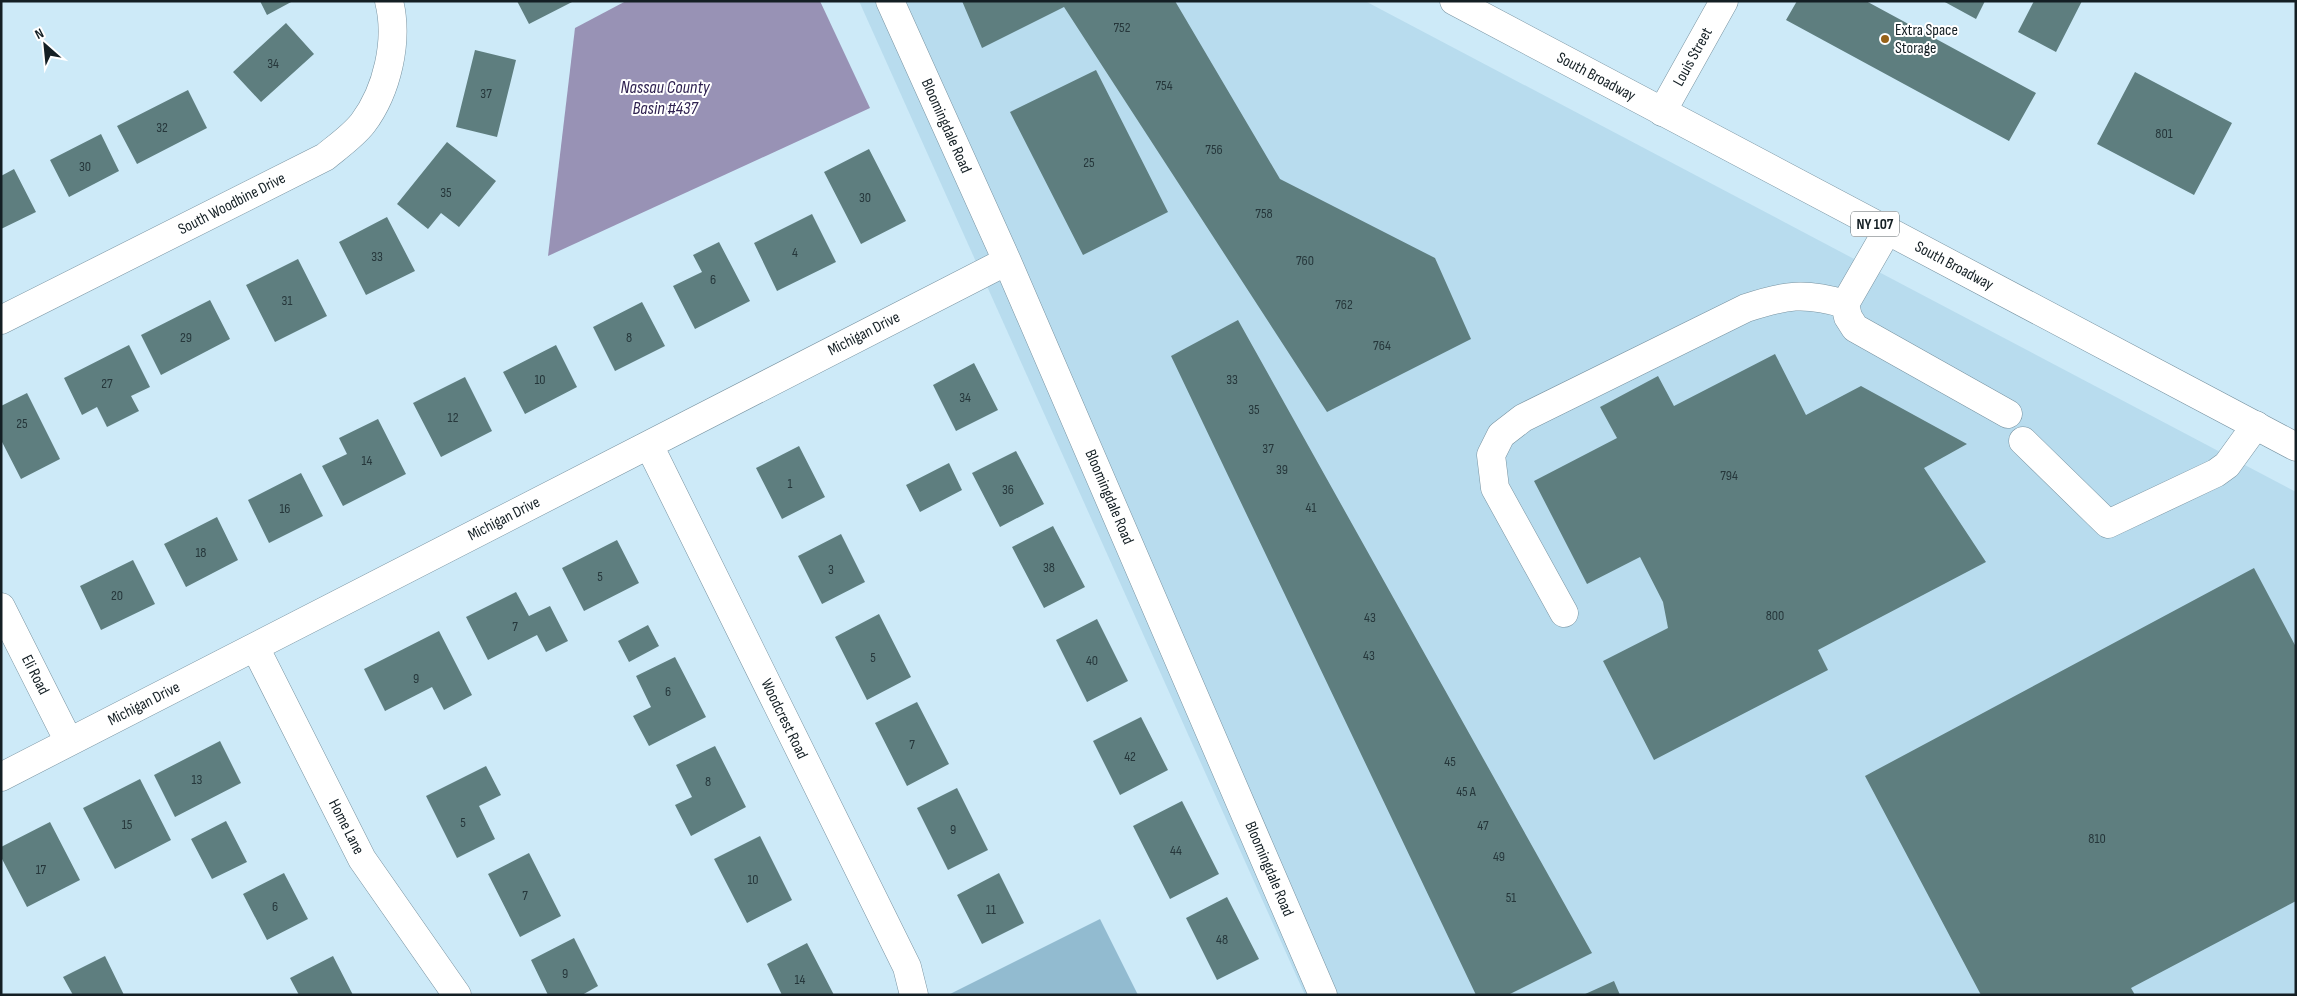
<svg xmlns="http://www.w3.org/2000/svg" width="2297" height="996" viewBox="0 0 2297 996" font-family="'Sofia Sans Condensed',sans-serif">
  <style>
    .built { fill: #b8dcee }
    .forest { fill: #92bbd0 }
    .water { fill: #9892b5 }
    .building { fill: #5e7e7f }
    .lines { fill: none; stroke-linecap: round; stroke-linejoin: round }
    .minor-casing { stroke: #7893a1; stroke-width: 29 }
    .major-casing { stroke: #7893a1; stroke-width: 29 }
    .minor { stroke: #fff; stroke-width: 28 }
    .major { stroke: #fff; stroke-width: 28 }
    .poi-dot { fill: #976218; stroke: #fff; stroke-width: 2 }
    .labels { text-anchor: middle; dominant-baseline: central; stroke-width: 4; stroke-linejoin: round; paint-order: stroke }
    .number-label { font-size: 14px; fill: #26373b }
    .shield { fill: #fff; stroke: #5a6266; stroke-width: 1 }
    .shield-label { font-size: 15px; font-weight: bold; fill: #141f24 }
    .poi-label { font-size: 16px; fill: #141f24; stroke: #fff; text-anchor: start }
    .street-label { font-size: 16px; fill: #141f24; stroke: #fff }
    .water-label { font-size: 18px; font-style: italic; fill: #302351; stroke: #fff }
  </style>
  <rect width="100%" height="100%" fill="#cdeaf8"/>
  <path class="built" d="M859 1H1365L2296 492V995H1305Z"/>
  <path class="forest" d="M1100 919 1138 995H948Z"/>
  <path class="water" d="M626 1H820L870 108 548 256 575 28Z"/>
  <path class="building" d="M260 1H293L267 15Z
    M517 1H574L529 24Z
    M962 1H1175L1280 179 1435 258 1471 339 1327 412 1064 7 982 48Z
    M1797 1H1866L2036 93 2009 141 1786 20Z
    M1943 1H1985L1976 19Z
    M2034 1H2082L2056 52 2018 32Z
    M286 23 314 54 261 102 233 72Z
    M475 50 516 60 497 137 456 127Z
    M1096 70 1168 212 1083 255 1010 112Z
    M2135 72 2232 123 2194 195 2097 144Z
    M188 90 207 128 137 164 117 126Z
    M101 134 119 171 69 197 50 160Z
    M447 142 496 181 459 227 441 213 428 229 397 204Z
    M869 149 906 221 861 244 824 172Z
    M14 169 36 212 1 229V176Z
    M812 214 836 262 777 291 754 243Z
    M387 217 415 271 366 295 339 242Z
    M719 242 750 301 695 329 673 286 702 272 693 255Z
    M298 259 327 316 275 342 246 285Z
    M210 300 230 339 161 375 141 335Z
    M642 302 665 346 615 371 593 327Z
    M1238 320 1592 953 1508 995H1476L1171 356Z
    M129 345 150 387 131 396 139 411 107 427 97 407 82 415 64 378Z
    M556 345 577 387 525 414 503 372Z
    M1775 354 1806 415 1861 386 1967 444 1924 468 1986 562 1818 650 1828 670 1654 760 1603 661 1668 628 1663 602 1640 557 1587 584 1534 481 1617 438 1600 407 1658 376 1674 406Z
    M974 363 998 410 956 431 933 385Z
    M465 377 492 431 441 457 413 403Z
    M27 393 60 459 21 479 1 440V406Z
    M378 419 406 474 343 506 322 466 347 454 339 438Z
    M799 446 825 497 782 519 756 468Z
    M1016 451 1044 504 1000 527 972 473Z
    M949 463 962 490 920 512 906 485Z
    M301 473 323 516 269 543 248 500Z
    M217 517 238 560 186 587 164 544Z
    M1053 526 1085 587 1044 608 1012 547Z
    M841 534 865 582 822 604 798 556Z
    M617 540 639 583 584 611 562 568Z
    M133 560 155 604 101 630 80 586Z
    M2254 568 2296 647V901L2131 988 2135 995H1981L1865 776Z
    M516 592 529 616 550 606 568 641 546 652 537 635 488 660 466 617Z
    M879 614 911 677 867 700 835 637Z
    M1097 619 1128 681 1087 702 1056 640Z
    M648 625 659 646 629 662 618 641Z
    M439 631 472 695 444 710 432 687 385 711 364 669Z
    M675 657 706 717 649 746 633 716 651 707 636 676Z
    M917 702 949 764 907 786 875 723Z
    M1141 717 1168 770 1120 795 1093 741Z
    M220 741 241 783 175 817 154 775Z
    M715 746 746 807 691 836 675 805 692 797 676 765Z
    M486 766 501 795 479 806 495 839 457 858 426 796Z
    M140 779 171 840 115 869 83 808Z
    M957 788 988 850 948 870 917 808Z
    M1182 801 1219 874 1170 899 1133 826Z
    M226 821 247 862 212 879 191 839Z
    M50 822 80 880 27 907 1 857V847Z
    M760 836 792 900 747 923 714 859Z
    M529 853 561 916 520 937 488 874Z
    M284 873 308 919 267 940 243 894Z
    M999 873 1024 923 982 944 957 895Z
    M1227 897 1259 959 1217 980 1186 918Z
    M574 938 598 986 582 995H548L531 960Z
    M807 943 834 995H782L767 964Z
    M105 956 124 995H73L63 977Z
    M333 956 353 995H299L290 978Z
    M1614 981 1620 995H1583Z"/>
  <g class="lines">
    <g class="minor-casing">
      <path id="minor" d="M890 1 1007 261 1323 995
        M1662 112 1724 1
        M1887 231 1845 304 1848 317 1855 328 2008 414
        M1 320 325 157C337 147 353 136 363 123 387 91 399 41 389 1
        M2023 441 2108 524 2216 473 2227 465 2256 425
        M649 445 907 967 914 995
        M1 607 69 742
        M1564 613 1495 488 1491 455 1501 435 1523 418 1746 308C1785 295 1805 292 1845 304
        M255 647 362 859 457 995
        M1 777 1007 261"/>
    </g>
    <g class="major-casing">
      <path id="major" d="M1454 1 2296 447"/>
    </g>
    <use href="#minor" class="minor"/>
    <use href="#major" class="major"/>
  </g>
  <circle class="poi-dot" cx="1885" cy="39" r="5"/>
  <g class="labels">
    <g class="number-label">
      <text x="1122" y="27">752</text>
      <text x="273" y="63">34</text>
      <text x="1164" y="85">754</text>
      <text x="486" y="93">37</text>
      <text x="162" y="127">32</text>
      <text x="2164" y="133">801</text>
      <text x="1214" y="149">756</text>
      <text x="1089" y="162">25</text>
      <text x="85" y="166">30</text>
      <text x="446" y="192">35</text>
      <text x="865" y="197">30</text>
      <text x="1264" y="213">758</text>
      <text x="795" y="252">4</text>
      <text x="377" y="256">33</text>
      <text x="1305" y="260">760</text>
      <text x="713" y="279">6</text>
      <text x="287" y="300">31</text>
      <text x="1344" y="304">762</text>
      <text x="186" y="337">29</text>
      <text x="629" y="337">8</text>
      <text x="1382" y="345">764</text>
      <text x="540" y="379">10</text>
      <text x="1232" y="379">33</text>
      <text x="107" y="383">27</text>
      <text x="965" y="397">34</text>
      <text x="1254" y="409">35</text>
      <text x="453" y="417">12</text>
      <text x="22" y="423">25</text>
      <text x="1268" y="448">37</text>
      <text x="367" y="460">14</text>
      <text x="1282" y="469">39</text>
      <text x="1729" y="475">794</text>
      <text x="790" y="483">1</text>
      <text x="1008" y="489">36</text>
      <text x="1311" y="507">41</text>
      <text x="285" y="508">16</text>
      <text x="201" y="552">18</text>
      <text x="1049" y="567">38</text>
      <text x="831" y="569">3</text>
      <text x="600" y="576">5</text>
      <text x="117" y="595">20</text>
      <text x="1775" y="615">800</text>
      <text x="1370" y="617">43</text>
      <text x="515" y="626">7</text>
      <text x="1369" y="655">43</text>
      <text x="873" y="657">5</text>
      <text x="1092" y="660">40</text>
      <text x="416" y="678">9</text>
      <text x="668" y="691">6</text>
      <text x="912" y="744">7</text>
      <text x="1130" y="756">42</text>
      <text x="1450" y="761">45</text>
      <text x="197" y="779">13</text>
      <text x="708" y="781">8</text>
      <text x="1466" y="791">45 A</text>
      <text x="463" y="822">5</text>
      <text x="127" y="824">15</text>
      <text x="1483" y="825">47</text>
      <text x="953" y="829">9</text>
      <text x="2097" y="838">810</text>
      <text x="1176" y="850">44</text>
      <text x="1499" y="856">49</text>
      <text x="41" y="869">17</text>
      <text x="753" y="879">10</text>
      <text x="525" y="895">7</text>
      <text x="1511" y="897">51</text>
      <text x="275" y="906">6</text>
      <text x="991" y="909">11</text>
      <text x="1222" y="939">48</text>
      <text x="565" y="973">9</text>
      <text x="800" y="979">14</text>
    </g>
    <rect class="shield" x="1851" y="211.5" width="48" height="25" rx="4"/>
    <g class="shield-label">
      <text x="1875" y="224">NY 107</text>
    </g>
    <g class="poi-label">
      <text x="1895" y="30">Extra Space<tspan x="1895" dy="18">Storage</tspan></text>
    </g>
    <g class="street-label">
      <text transform="translate(1693 57) rotate(-61)">Louis Street</text>
      <text transform="translate(1596 77) rotate(28)">South Broadway</text>
      <text transform="translate(946 126) rotate(66)">Bloomingdale Road</text>
      <text transform="translate(232 204) rotate(-27)">South Woodbine Drive</text>
      <text transform="translate(1954 266) rotate(28)">South Broadway</text>
      <text transform="translate(864 334) rotate(-27)">Michigan Drive</text>
      <text transform="translate(1109 497) rotate(67)">Bloomingdale Road</text>
      <text transform="translate(504 519) rotate(-27)">Michigan Drive</text>
      <text transform="translate(35 675) rotate(63)">Eli Road</text>
      <text transform="translate(144 704) rotate(-27)">Michigan Drive</text>
      <text transform="translate(784 719) rotate(64)">Woodcrest Road</text>
      <text transform="translate(346 827) rotate(63)">Home Lane</text>
      <text transform="translate(1269 869) rotate(67)">Bloomingdale Road</text>
    </g>
    <g class="water-label">
      <text x="665" y="87">Nassau County<tspan x="665" dy="21">Basin #437</tspan></text>
    </g>
  </g>
  <rect width="2297" height="996" fill="none" stroke="#141f24" stroke-width="5"/>
  <g transform="translate(45 45) rotate(333)" stroke="#ffffff" stroke-width="4" paint-order="stroke">
  <path d="M0-4L9 19L0 12L-9 19Z" fill="#141f24"/>
  <text y="-8" font-size="14" font-weight="bold" text-anchor="middle" fill="#141f24">N</text>
  </g>
</svg>
